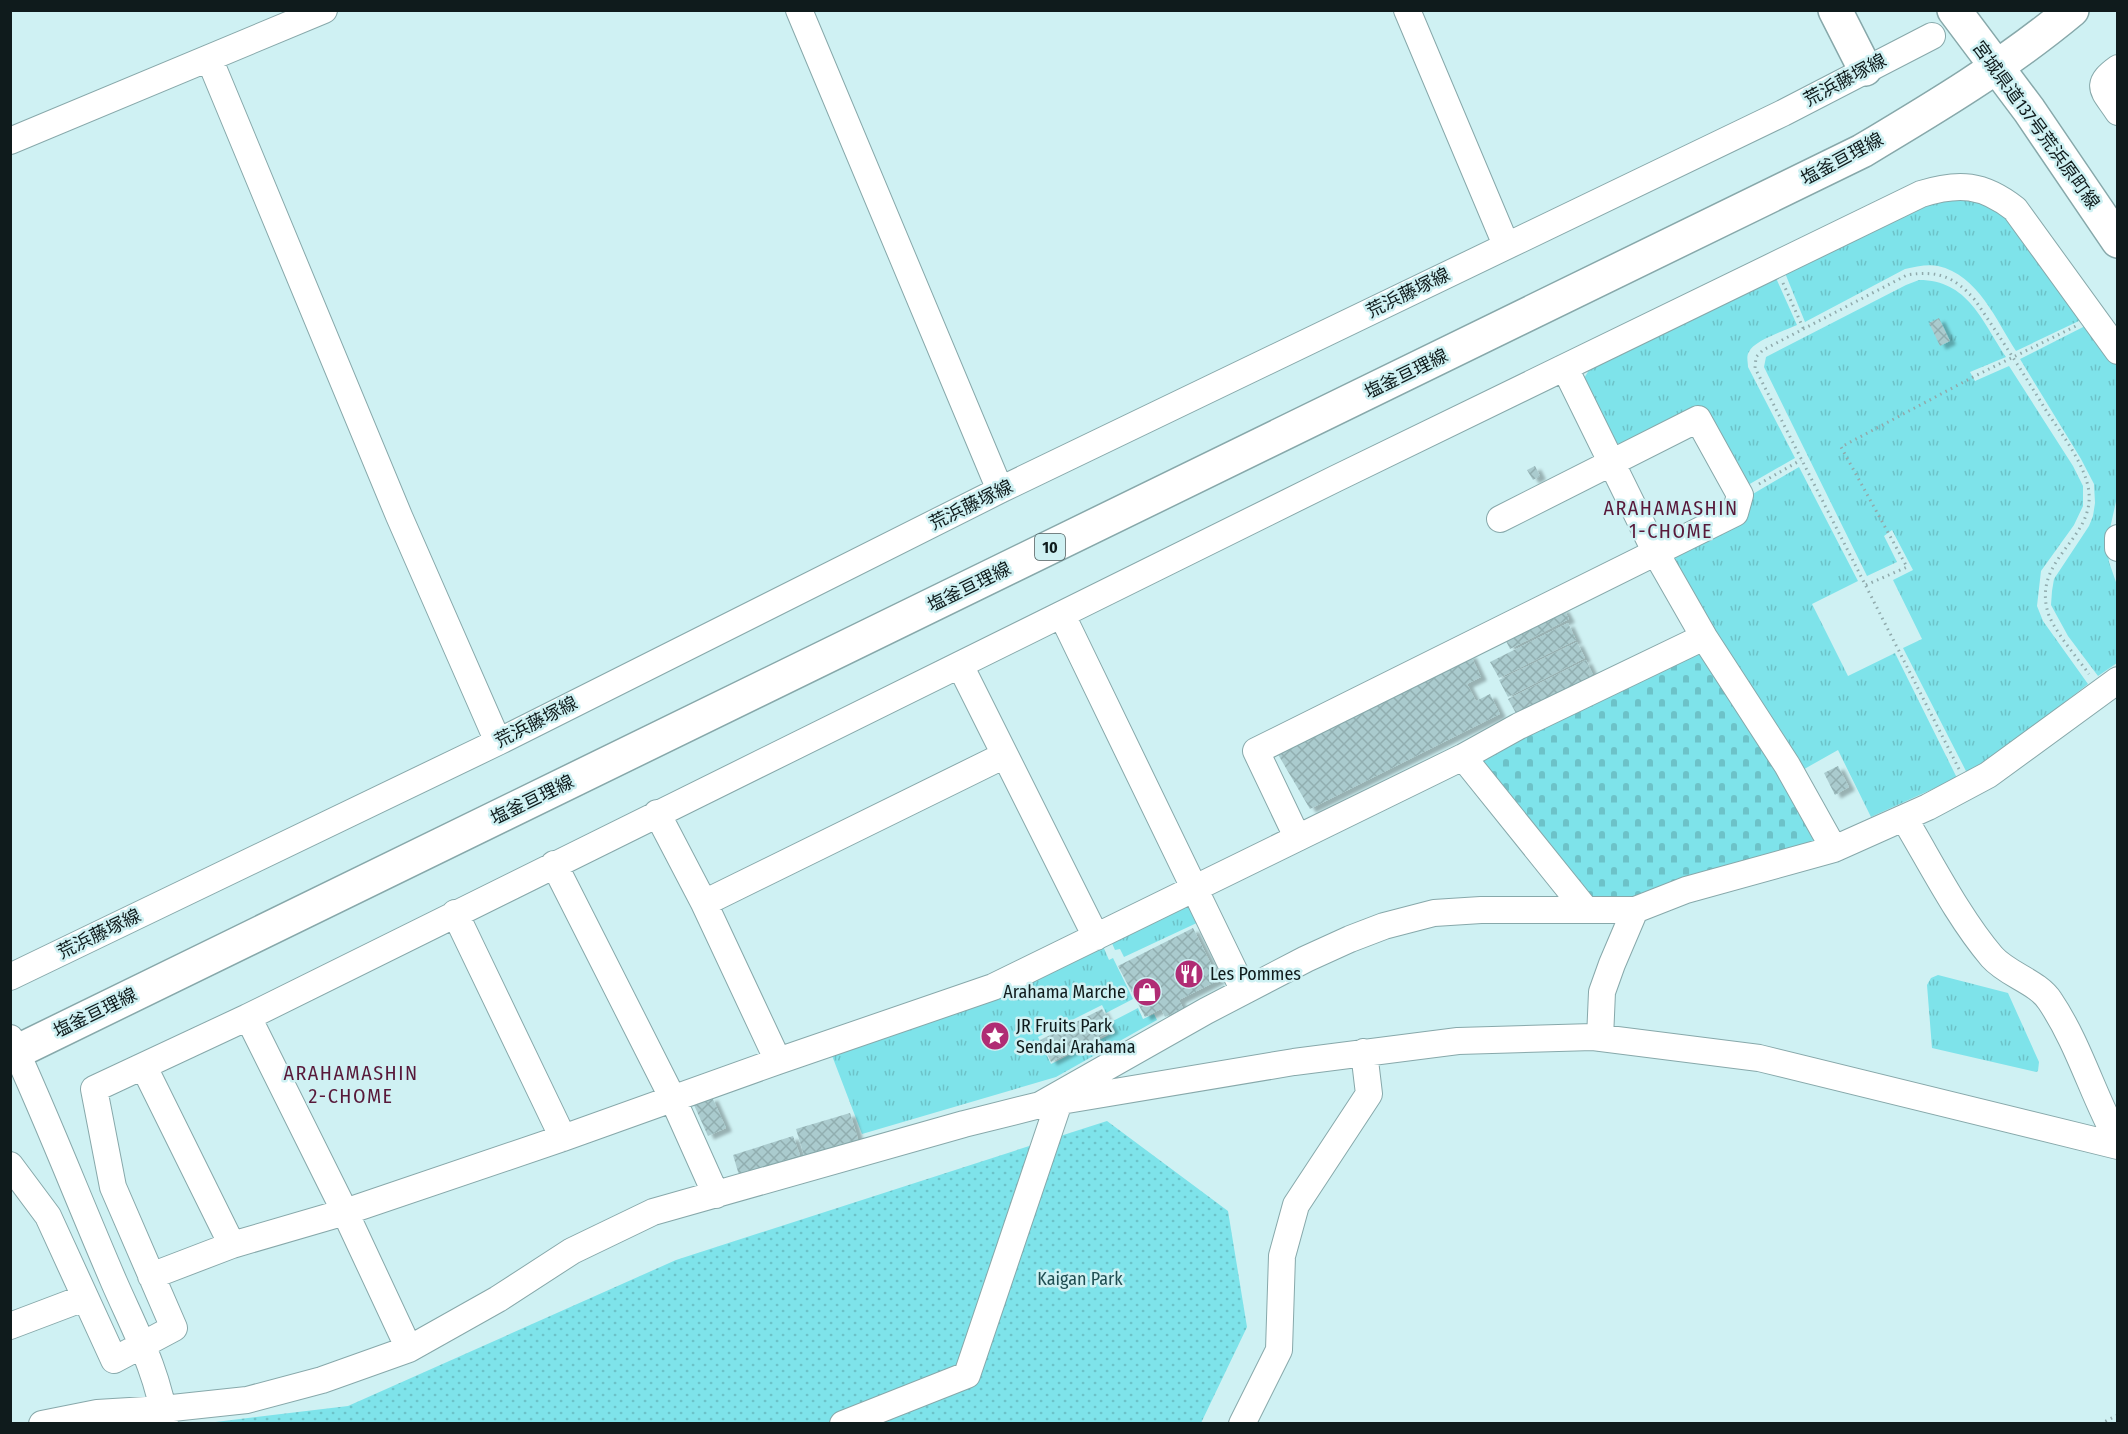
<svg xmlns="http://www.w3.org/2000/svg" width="2128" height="1434" viewBox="0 0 2128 1434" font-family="'Fira Sans Condensed','Noto Sans JP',sans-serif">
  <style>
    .grass { fill: url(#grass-tufts) }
    .cemetery { fill: url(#cemetery-stones) }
    .park { fill: url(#park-dots) }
    .building { fill: url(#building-cross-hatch); filter: url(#shadow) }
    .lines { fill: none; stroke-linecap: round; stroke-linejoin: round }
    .minor-casing { stroke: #87a8aa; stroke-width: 28 }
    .major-casing { stroke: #87a8aa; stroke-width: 36 }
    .path { stroke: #90aaac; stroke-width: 3; stroke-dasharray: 1.5 4.5; stroke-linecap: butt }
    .minor { stroke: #fff; stroke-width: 26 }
    .major { stroke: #fff; stroke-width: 33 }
    .labels { text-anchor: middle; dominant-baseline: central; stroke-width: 5; stroke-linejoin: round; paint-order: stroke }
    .shield { fill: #cff1f3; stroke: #495b5c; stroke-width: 1.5 }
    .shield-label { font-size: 16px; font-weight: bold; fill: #0f1b1c }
    .street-label { font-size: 18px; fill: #0f1b1c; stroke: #cff1f3 }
    .poi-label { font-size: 18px; fill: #0f1b1c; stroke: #cff1f3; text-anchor: start }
    .park-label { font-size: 18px; fill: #1f4e52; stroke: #cff1f3 }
    .neighbourhood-label { font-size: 20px; letter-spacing: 1.5px; fill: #58193a; stroke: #cff1f3 }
  </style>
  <defs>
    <pattern id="grass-tufts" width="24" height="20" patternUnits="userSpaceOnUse" patternTransform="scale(1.5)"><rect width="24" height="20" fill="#7ee3ea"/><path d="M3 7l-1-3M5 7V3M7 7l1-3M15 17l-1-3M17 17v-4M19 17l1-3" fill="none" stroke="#6cc2c8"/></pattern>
    <pattern id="cemetery-stones" width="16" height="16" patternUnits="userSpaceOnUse" patternTransform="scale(1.5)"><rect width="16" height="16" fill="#7ee3ea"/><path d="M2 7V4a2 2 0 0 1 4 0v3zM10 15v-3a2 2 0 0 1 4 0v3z" fill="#6cc2c8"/></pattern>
    <pattern id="park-dots" width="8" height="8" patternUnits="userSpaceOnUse" patternTransform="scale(1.5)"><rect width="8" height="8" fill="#7ee3ea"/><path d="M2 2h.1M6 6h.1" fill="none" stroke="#6cc2c8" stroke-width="1.8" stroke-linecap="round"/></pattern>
    <pattern id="building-cross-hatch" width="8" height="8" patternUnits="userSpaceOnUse" patternTransform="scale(1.5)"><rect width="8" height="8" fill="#aacbce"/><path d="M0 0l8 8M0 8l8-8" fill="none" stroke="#91aeb0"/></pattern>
    <filter id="shadow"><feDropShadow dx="6" dy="3.5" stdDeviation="1.5" flood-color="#0004"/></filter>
  </defs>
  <rect width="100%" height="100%" fill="#cff1f3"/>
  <path class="grass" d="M1969 197 2008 216 2083 319 2016 351C1996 320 1978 275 1938 266 1927 264 1915 267 1905 269L1805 322 1785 273 1921 207 1938 200Z
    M1776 278 1797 325C1786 330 1753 341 1749 352 1746 356 1748 362 1748 367L1795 458 1741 489 1701 409 1625 446 1614 442 1583 380 1589 370Z
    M1919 280C1968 280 1982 321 2006 357L1970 372 1975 381 2009 366 2073 466 2083 486V506L2074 525 2041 571 2037 606 2043 621 2088 684 2000 753 1967 773 1903 648 1922 639 1893 580 1913 570 1892 530 1884 536 1897 562 1867 576 1764 367 1766 357 1906 285Z
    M2089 324 2117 365V497L2107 542 2109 562 2117 585V663L2098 676 2068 636 2051 605 2052 591 2054 579 2089 526 2093 516 2095 503 2094 484 2081 459 2020 359Z
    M1799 467 1858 581 1812 604 1848 676 1895 653 1957 778 1871 817 1838 750 1799 772 1672 562 1675 549 1746 498Z
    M1187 905 1194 908 1201 921 1124 957 1120 949 1115 950 1110 939Z
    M1102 944 1109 960 1113 958 1133 999 1106 1013 1102 1005 1038 1037 1051 1064 1115 1032 1111 1022 1138 1008 1143 1019 1154 1014 1157 1020 1056 1077 862 1134 831 1053Z
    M1938 975 2008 993 2039 1062 2038 1071 2036 1072 1932 1048 1927 985 1931 978Z"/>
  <path class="cemetery" d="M1705 648 1819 843 1642 900 1597 902 1567 875 1475 764 1477 751Z"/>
  <path class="park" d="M1107 1121 1228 1211 1247 1327 1201 1423 199 1424 348 1406 676 1260Z"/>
  <path class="building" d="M1939 318 1950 341 1940 346 1929 323Z
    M1535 466 1540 476 1533 480 1527 470Z
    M1563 608 1569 619 1510 649 1503 635Z
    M1568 623 1576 640 1499 678 1490 662Z
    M1577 642 1585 658 1508 697 1499 680Z
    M1470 654 1481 677 1467 684 1476 701 1490 694 1500 714 1310 809 1276 751Z
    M1586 660 1594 677 1517 715 1508 699Z
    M1838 766 1849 787 1835 795 1824 773Z
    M1193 928 1219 980 1179 1000 1183 1008 1165 1017 1161 1009 1145 1017 1118 966Z
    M1102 1009 1113 1030 1051 1062 1040 1040Z
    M712 1097 726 1128 708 1136 694 1105Z
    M850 1113 858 1139 804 1155 796 1129Z
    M793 1136 800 1155 739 1175 733 1155Z"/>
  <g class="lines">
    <g class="minor-casing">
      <path id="minor" d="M799 10 1000 490
        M1407 10 1506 245
        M209 58 399 516 498 742
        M2118 68C2093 86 2104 90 2118 112
        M10 141 324 10
        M1565 368 1656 553 1704 637 1787 765 1834 849
        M2118 538V548
        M1062 615 1244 991
        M960 665 1096 937
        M1463 757 1586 910
        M657 813 704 903 778 1061
        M1904 818C1931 863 1958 917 1992 957 2008 975 2038 982 2050 1001 2079 1044 2093 1096 2118 1141
        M1297 837 1256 751 1735 513 1740 495 1698 419 1500 519
        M554 864 673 1099 716 1195
        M704 903 1005 755
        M455 913 563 1138
        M10 977 498 742 1000 490 1783 113 1932 36
        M248 1017 345 1212 409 1349
        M10 1038C47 1118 79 1201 114 1282 134 1328 159 1373 165 1424
        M1600 1038 1602 992 1612 964 1635 910
        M144 1067 232 1245
        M1061 1101 1294 1062 1458 1041 1593 1037 1759 1058 2118 1146
        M10 1165 48 1216 114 1360 174 1328 113 1187 94 1089 248 1017 1335 479 1921 194C1959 182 1983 184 2015 209L2118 351
        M151 1276 232 1245 345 1212 563 1138 778 1061 993 987 1463 757 1519 726 1704 637
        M10 1326 84 1298
        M42 1424 97 1413 163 1409 247 1400 322 1380 409 1349 498 1299 572 1251 653 1212 964 1124 1040 1105 1206 1011 1306 959 1350 939 1384 926 1434 913 1481 910H1635L1686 890 1834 849 1928 807 1988 775 2118 680
        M843 1424 967 1375 1059 1102
        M1242 1424 1279 1350 1282 1256 1296 1205 1369 1094 1364 1052"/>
    </g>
    <g class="major-casing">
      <path id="major" d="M1835 10 1865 69
        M1954 10 2029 110 2118 241
        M10 1055 1862 151C1934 108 2006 65 2072 10"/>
    </g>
    <path class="path" d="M1783 283 1804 330
      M1759 484 1801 460
      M1866 585 1907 567 1841 447 1975 376 2076 326
      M1959 769 1755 368 1756 357 1763 350 1907 275C1938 270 1955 277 1975 300 2000 337 2024 374 2047 412 2061 433 2087 467 2089 493 2093 539 2035 558 2047 609 2050 626 2078 659 2089 674
      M2100 1424 2118 1415"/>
    <use href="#minor" class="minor"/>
    <use href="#major" class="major"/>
  </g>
  <defs>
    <g id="restaurant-disc" transform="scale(1.5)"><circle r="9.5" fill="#b02c74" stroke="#cff1f3"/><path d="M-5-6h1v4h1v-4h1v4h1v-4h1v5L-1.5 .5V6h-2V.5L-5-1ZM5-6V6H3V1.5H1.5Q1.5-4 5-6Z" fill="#fff"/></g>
    <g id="shop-disc" transform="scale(1.5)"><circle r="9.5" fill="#b02c74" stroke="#cff1f3"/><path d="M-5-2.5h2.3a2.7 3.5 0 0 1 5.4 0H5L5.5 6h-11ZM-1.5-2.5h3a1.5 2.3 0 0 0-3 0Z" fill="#fff"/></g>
    <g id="sight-disc" transform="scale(1.5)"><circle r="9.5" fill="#b02c74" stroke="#cff1f3"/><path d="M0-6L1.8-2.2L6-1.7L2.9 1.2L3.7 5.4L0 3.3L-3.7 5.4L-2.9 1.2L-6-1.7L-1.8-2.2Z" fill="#fff"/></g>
  </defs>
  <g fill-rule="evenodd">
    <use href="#restaurant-disc" x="1189" y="974"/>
    <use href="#shop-disc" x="1147" y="992"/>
    <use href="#sight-disc" x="995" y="1036"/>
  </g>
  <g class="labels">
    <rect class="shield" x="1035" y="534" width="30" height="26" rx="4.5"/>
    <g class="shield-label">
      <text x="1050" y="547">10</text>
    </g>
    <g class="street-label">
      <text transform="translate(1845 80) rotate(-28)">荒浜藤塚線</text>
      <text transform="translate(2036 125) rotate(54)">宮城県道137号荒浜原町線</text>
      <text transform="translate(1842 159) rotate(-28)">塩釜亘理線</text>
      <text transform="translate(1408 293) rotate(-26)">荒浜藤塚線</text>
      <text transform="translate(1406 374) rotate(-26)">塩釜亘理線</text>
      <text transform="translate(971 505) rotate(-26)">荒浜藤塚線</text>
      <text transform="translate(969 587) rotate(-26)">塩釜亘理線</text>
      <text transform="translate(536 722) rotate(-27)">荒浜藤塚線</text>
      <text transform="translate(532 800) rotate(-26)">塩釜亘理線</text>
      <text transform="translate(99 934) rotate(-26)">荒浜藤塚線</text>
      <text transform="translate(95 1013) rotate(-26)">塩釜亘理線</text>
    </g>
    <g class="poi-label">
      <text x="1210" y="974">Les Pommes</text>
      <text x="1126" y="992" text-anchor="end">Arahama Marche</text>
      <text x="1016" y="1026">JR Fruits Park<tspan x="1016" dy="21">Sendai Arahama</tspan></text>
    </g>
    <g class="park-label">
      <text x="1080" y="1279">Kaigan Park</text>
    </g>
    <g class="neighbourhood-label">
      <text x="1671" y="508">ARAHAMASHIN<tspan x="1671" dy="23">1-CHOME</tspan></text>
      <text x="351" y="1073">ARAHAMASHIN<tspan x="351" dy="23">2-CHOME</tspan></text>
    </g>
  </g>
  <rect width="2128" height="1434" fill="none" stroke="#0f1b1c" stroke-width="24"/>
</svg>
